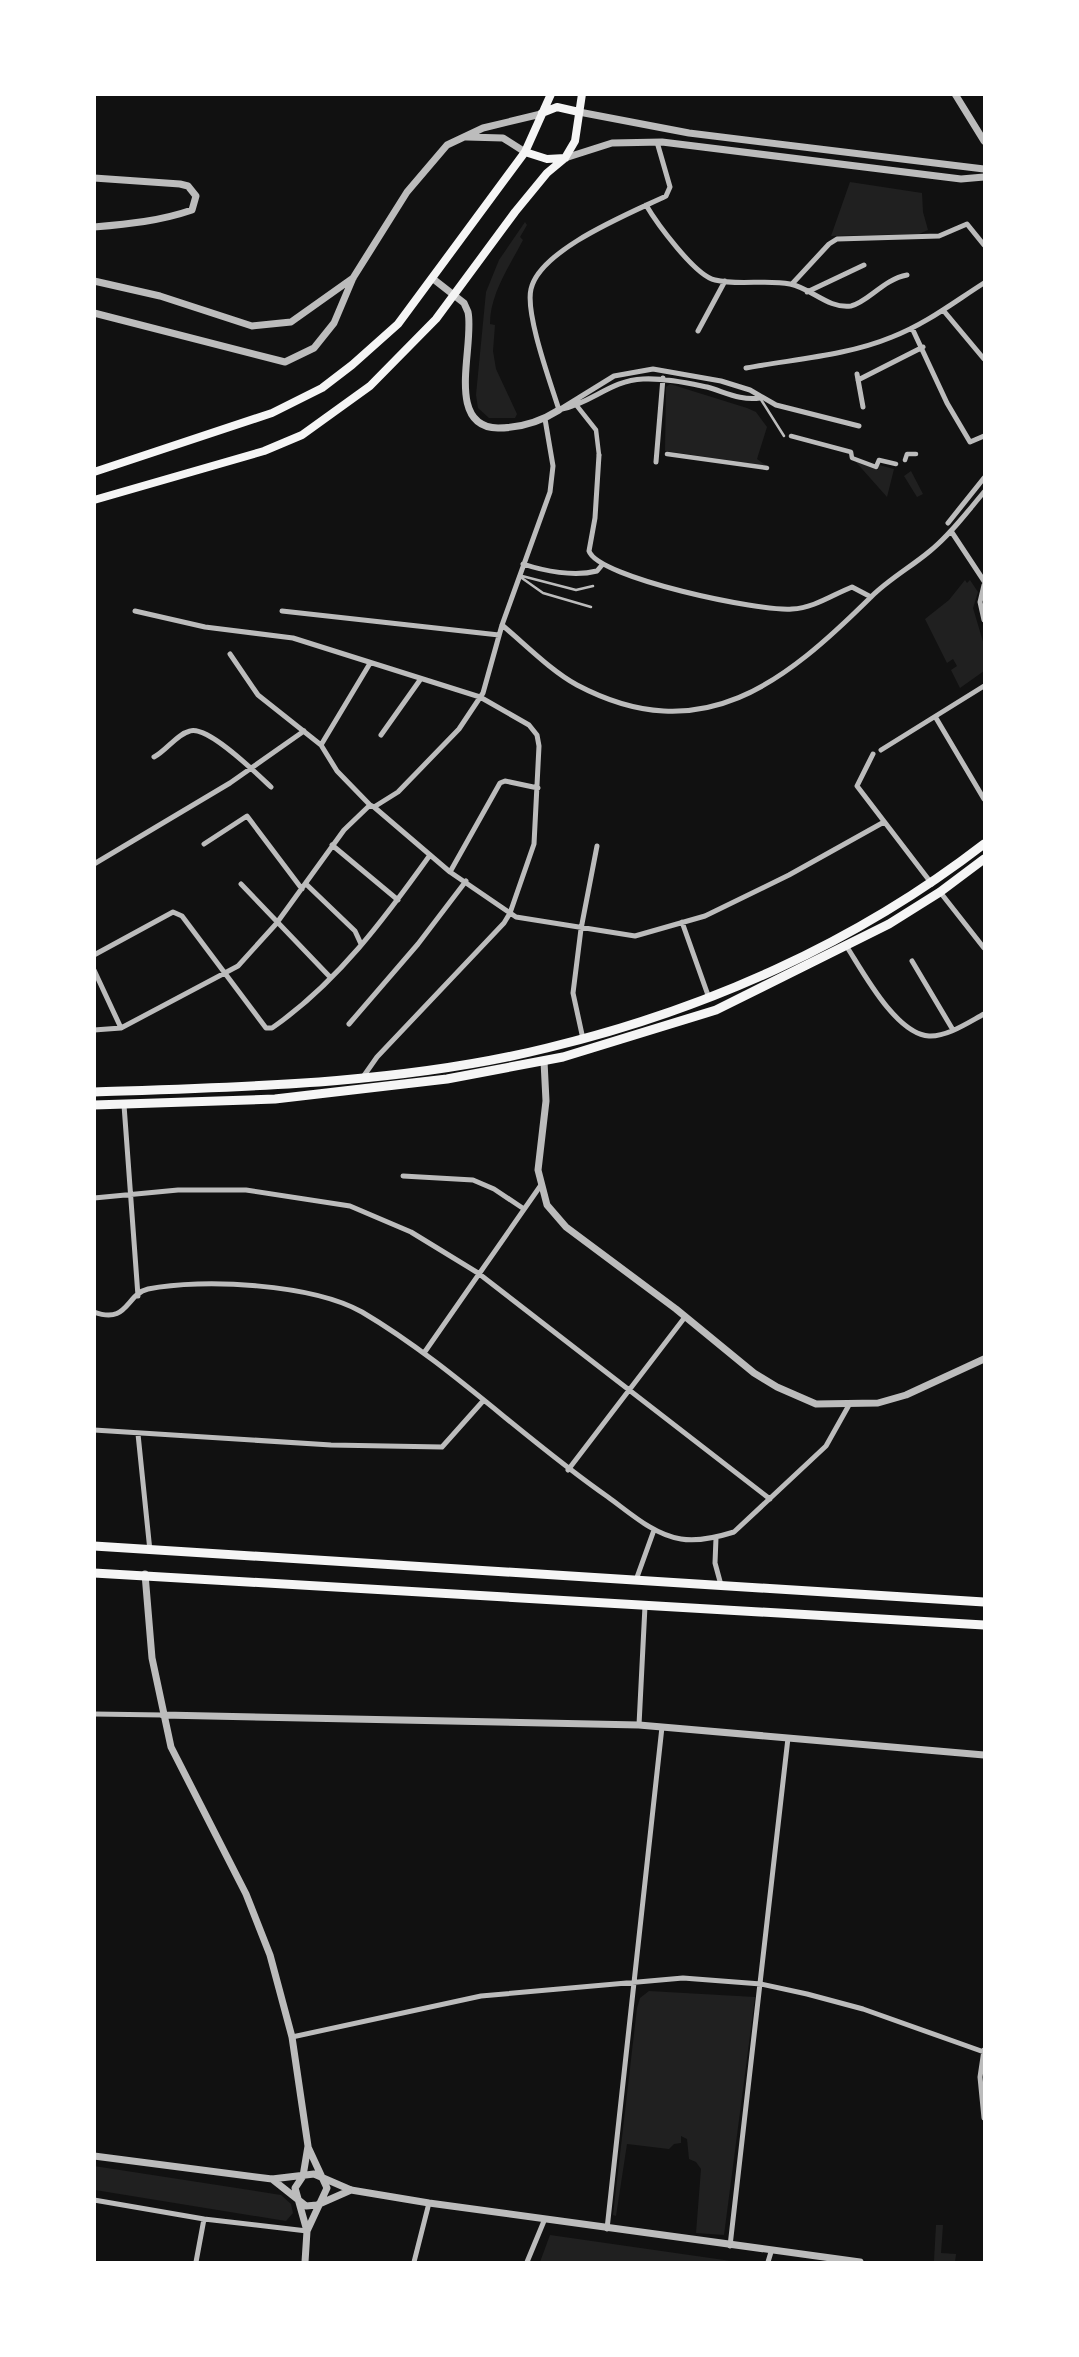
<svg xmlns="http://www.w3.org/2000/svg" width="1079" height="2357" viewBox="0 0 1079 2357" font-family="Quicksand,sans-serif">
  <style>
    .green { fill: #202020 }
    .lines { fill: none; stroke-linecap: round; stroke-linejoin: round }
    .service { stroke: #bcbcbc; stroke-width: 2.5 }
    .pedestrian { stroke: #bcbcbc; stroke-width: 4.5 }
    .minor { stroke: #bcbcbc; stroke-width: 5 }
    .tertiary { stroke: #bcbcbc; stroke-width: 7 }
    .secondary { stroke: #f5f5f5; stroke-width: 8 }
    .primary { stroke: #f5f5f5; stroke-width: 9 }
  </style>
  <rect width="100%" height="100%" fill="#111"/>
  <path class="green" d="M850 182 922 193 923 212 928 230 919 234 831 236Z
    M525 222 527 225 520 237 523 240C509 267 490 294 490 324L495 325 493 351 496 369 517 414 515 418H489L478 408 476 395 486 292 499 260Z
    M670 384 747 408 756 412 767 427 757 459 767 466 665 451 666 387Z
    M855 461 878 470 879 465 894 469 887 497Z
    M911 471 923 494 917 497 904 476Z
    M965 580 967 583 970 580 978 592 973 608 984 645V671L960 688 951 670 957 666 953 659 947 663 925 619 949 600Z
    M649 1991 755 1997 724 2235 696 2233 701 2169 696 2162 689 2159 687 2139 681 2136V2143L674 2144 669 2149 627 2144 616 2216 613 2215 637 2008 640 1998Z
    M94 2166 281 2195 291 2204 293 2213 286 2221 95 2190Z
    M936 2225H943L941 2253 956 2254 955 2262 934 2261Z
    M550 2235 738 2262H540Z"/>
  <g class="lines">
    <path class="service" d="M760 398 784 436
      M519 576 543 593 591 607
      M522 576 576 590 593 586"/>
    <path class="pedestrian" d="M577 406 596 430 599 455
      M791 436 851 452 852 458 876 467 879 460 896 464
      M667 454 767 468
      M905 460 907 454H916"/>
    <path class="minor" d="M646 205C656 222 695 276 715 280 739 286 766 279 790 284 811 288 828 309 851 306 867 303 884 279 907 275
      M792 284 829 244 837 239 939 236 967 224 984 245
      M807 292 864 265
      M943 310 984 359
      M912 328 947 403 970 442 984 436
      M698 331 725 281
      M746 368C794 359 846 356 892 337 926 324 954 302 984 283
      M857 374 863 407
      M858 380 923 347
      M562 409C592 403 611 380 643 379 664 378 687 383 707 387 725 392 741 401 760 398
      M559 410C551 384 525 314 531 289 540 249 631 213 666 196L670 187 657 142
      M559 410 614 376 653 369 721 381 750 390 776 405 859 426
      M599 455 595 518 589 551C598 578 761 612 792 609 814 608 832 595 852 587L871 597
      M656 462 663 378
      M948 523 984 478
      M951 531 984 581
      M523 564C544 571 574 577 597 571L602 565
      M984 585 980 602 984 620
      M135 611 205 627 293 638 480 697 529 725 537 735 539 746 534 844 510 913 504 923 377 1057 363 1077
      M282 611 499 635
      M502 625C526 645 550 670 577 685 702 751 785 682 871 597 889 579 911 567 930 551 951 534 967 512 984 492
      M230 654 258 695 321 745 337 771 370 805
      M936 718 984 799
      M381 735 420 680
      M321 745 369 665
      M881 750 984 686
      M873 754 857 786 932 884
      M154 757C166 751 177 734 190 731 208 725 258 775 271 787
      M374 807 450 872 516 917 635 936 705 916 789 875 884 822
      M204 844 247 816 302 889
      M332 845 398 900
      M94 864 230 783 304 731
      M450 872 500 783 505 781 538 788
      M241 884 330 977
      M306 884 355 931 361 944
      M940 892 984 948
      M682 922 709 998
      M847 947C863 972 896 1034 929 1036 947 1037 969 1022 984 1014
      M94 955 173 912 182 916 266 1028H272C337 983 385 918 430 855
      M912 961 953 1030
      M94 970 121 1028
      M349 1024 418 944 466 881
      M94 1030 121 1028 238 966 276 924 344 830 370 805 374 807 398 792 459 729 483 693 502 625 550 492 553 466 545 419
      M583 1039 573 993 581 929 597 846
      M124 1105 138 1296
      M403 1176 473 1180 494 1189 524 1209
      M94 1198 178 1190H246L350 1206 411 1232 478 1273 770 1499
      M94 1312C128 1325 126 1294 148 1289 203 1278 312 1284 362 1312 450 1364 524 1439 608 1497 630 1513 654 1535 681 1539 698 1542 718 1537 734 1532L826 1446 849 1405
      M424 1353 541 1185
      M94 1430 331 1445 442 1447 483 1401
      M138 1434 150 1551
      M568 1470 685 1317
      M716 1538 715 1563 721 1585
      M636 1580 654 1530
      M94 1714 163 1715
      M639 1725 645 1606
      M292 2037 481 1996 683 1978 761 1984 807 1994 863 2009 984 2052
      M984 2050 980 2077 984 2118
      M94 2200 204 2219 307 2231
      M607 2229 662 1727
      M730 2246 788 1738
      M196 2262 204 2219
      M414 2262 429 2203
      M527 2262 544 2221
      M768 2262 771 2252"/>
    <path class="tertiary" d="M955 94 984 141
      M579 112 689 133 984 169
      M467 137 503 138 525 152
      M565 158 612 143 662 142 961 179 984 177
      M94 178 180 184 188 186 196 196 192 210C160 221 129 224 94 227
      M432 278 464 303 468 312C475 345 444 427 498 428 521 428 540 422 559 410
      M94 281 160 296 252 326 291 322 353 278
      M94 313 285 362 314 348 334 323 353 278 407 192 447 145 483 128 541 114
      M544 1061 546 1101 538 1170 547 1205 566 1227 676 1309 754 1373 777 1387 816 1404 878 1403 906 1395 984 1359
      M145 1574 152 1658 171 1747 246 1894 270 1955 292 2037 308 2146 303 2176 295 2188 307 2231 305 2262
      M163 1715 639 1725 984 1755
      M94 2156 272 2179 314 2174 351 2190 429 2203 860 2262
      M272 2179 306 2206 317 2205 351 2190
      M307 2231 327 2188 308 2147"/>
    <path class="secondary" d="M542 113 557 107 579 112
      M525 152 547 159 565 158
      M94 472 272 413 322 388 352 365 398 324 525 152 551 94
      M94 500 264 451 302 435 370 386 436 319 515 212 547 173 565 158 575 141 582 94"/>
    <path class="primary" d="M94 1092C243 1087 402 1084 547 1048 705 1010 856 943 984 844
      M94 1105 275 1099 447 1079 563 1057 716 1010 889 924 940 892 984 859
      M94 1546 984 1602
      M94 1573 984 1625"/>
  </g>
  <rect width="1079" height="2357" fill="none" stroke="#ffffff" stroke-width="192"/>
</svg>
